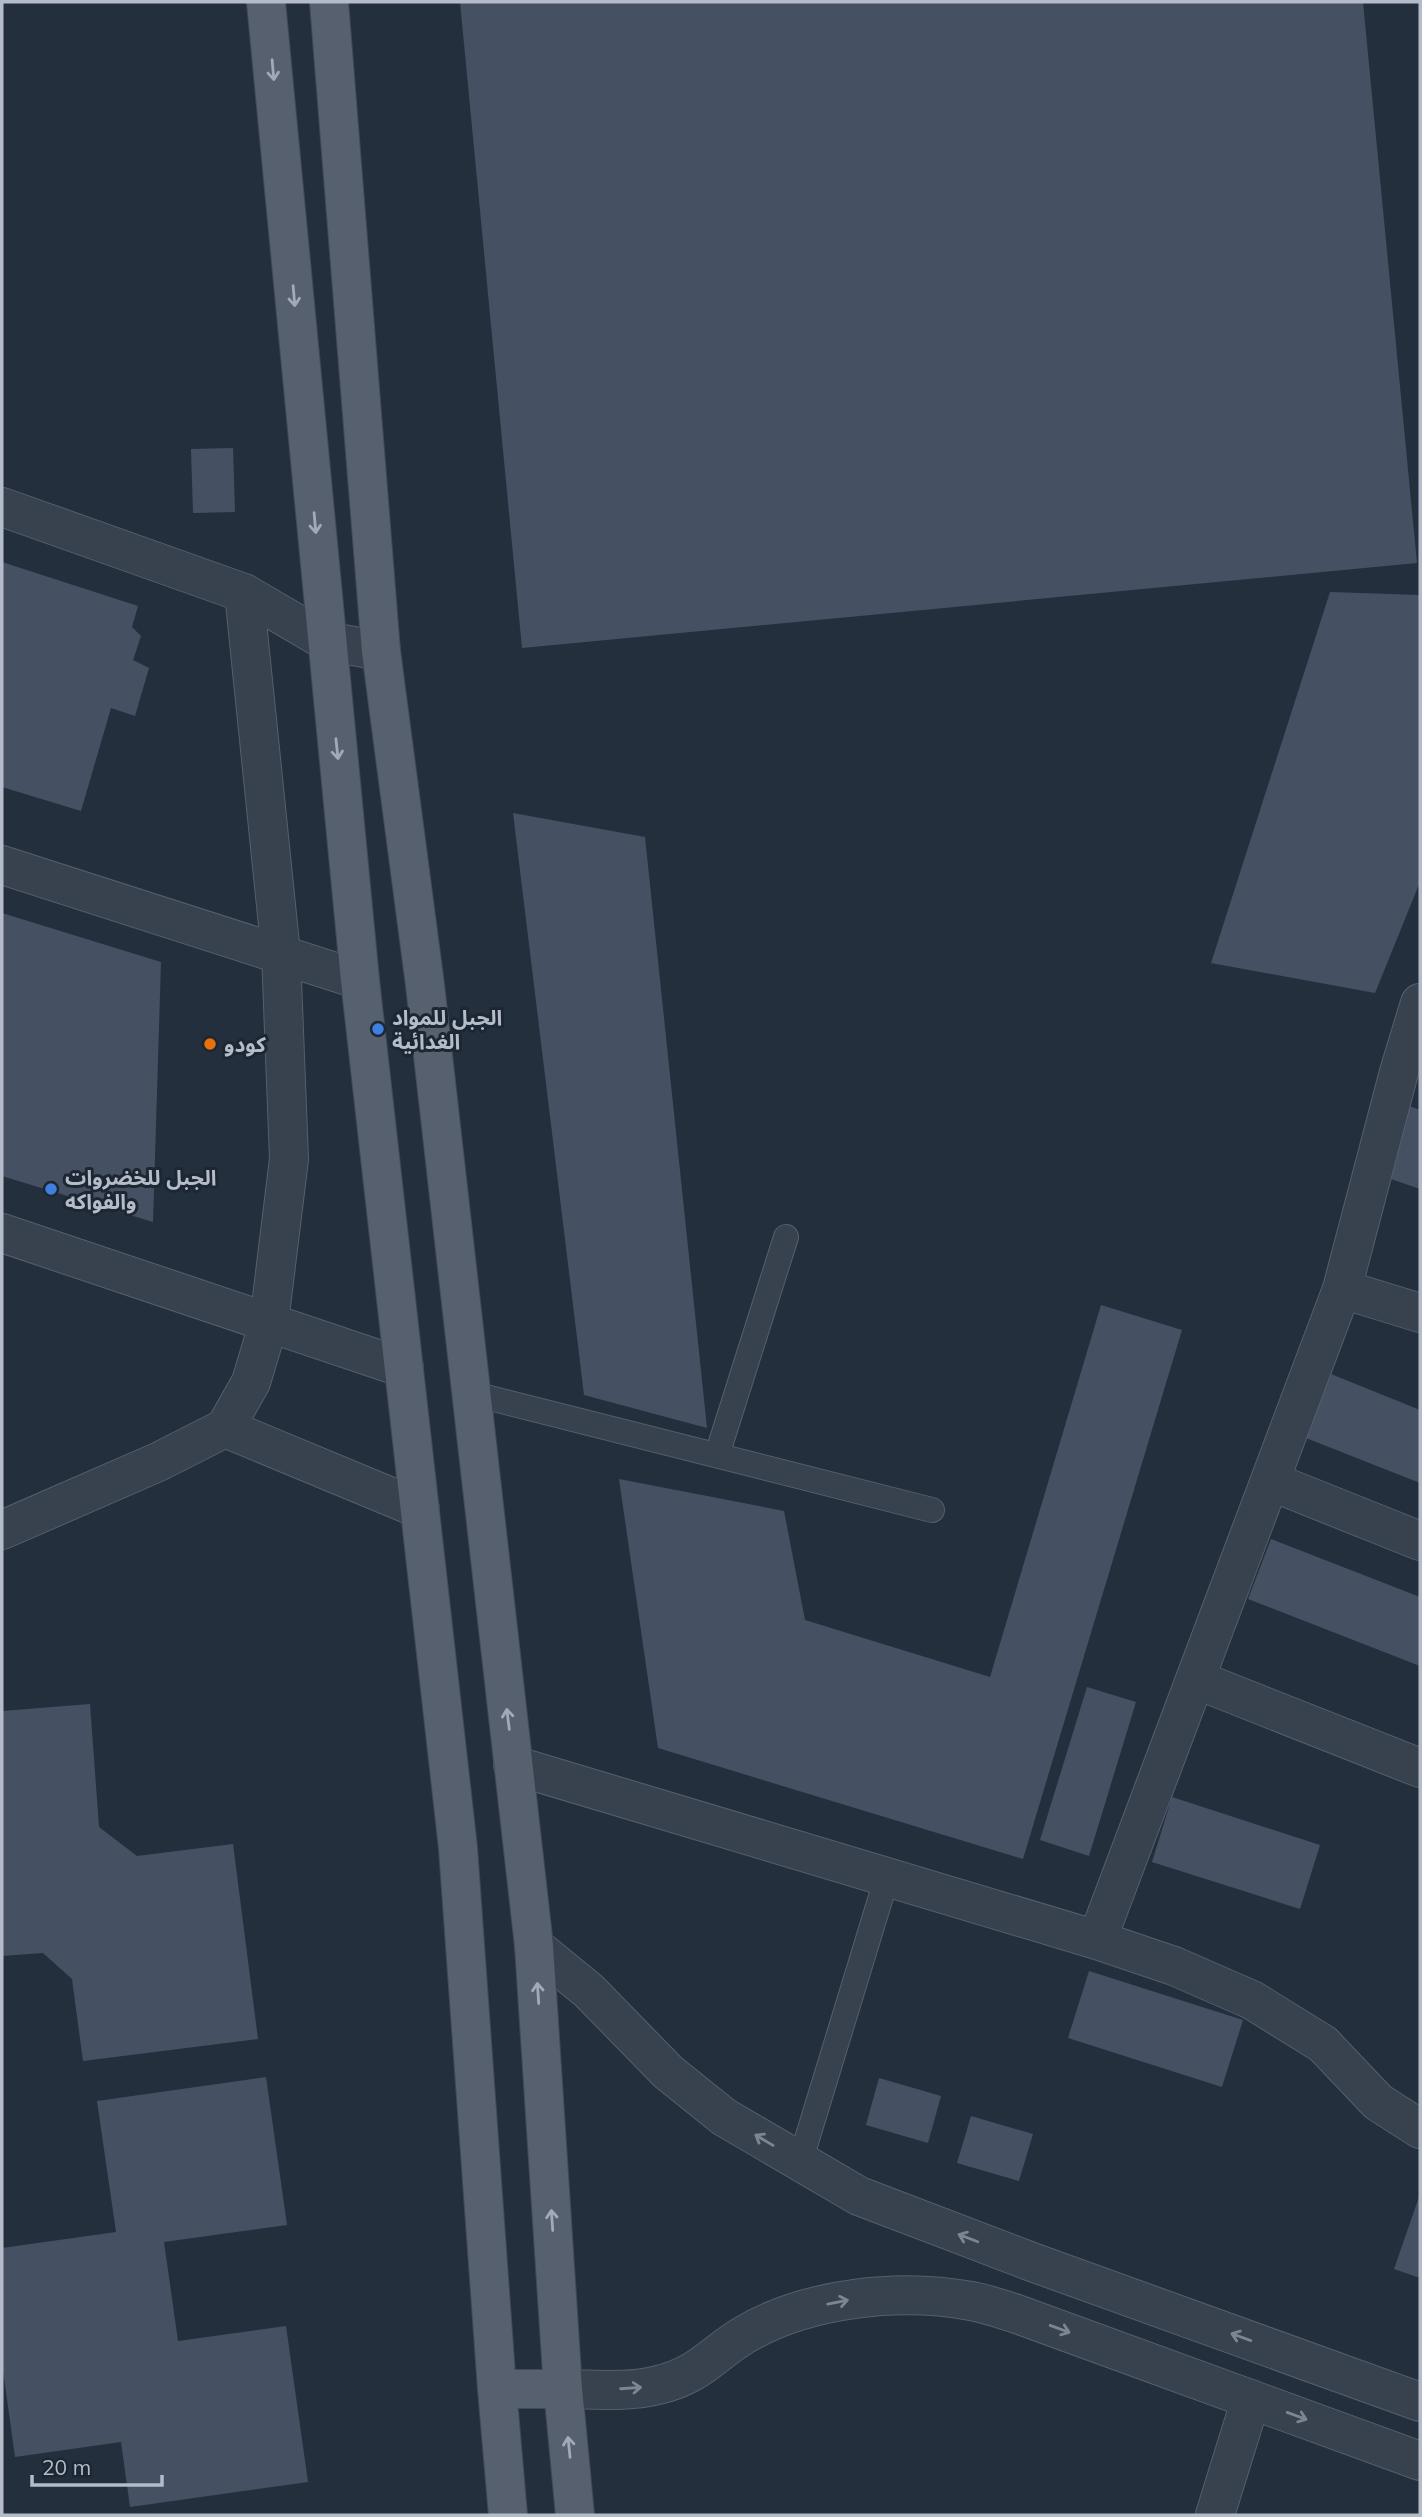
<svg xmlns="http://www.w3.org/2000/svg" width="1422" height="2517" viewBox="0 0 1422 2517" font-family="Mulish,'Noto Sans Arabic',sans-serif">
  <style>
    .building { fill: #455162 }
    .lines { fill: none; stroke-linecap: round; stroke-linejoin: round }
    .lane-casing { stroke: #565f6c; stroke-width: 26 }
    .street-casing { stroke: #565f6c; stroke-width: 40 }
    .primary-casing { stroke: #414a57; stroke-width: 40 }
    .lane { stroke: #38414e; stroke-width: 24 }
    .street { stroke: #38414e; stroke-width: 38 }
    .primary { stroke: #56606e; stroke-width: 38 }
    .oneway { stroke: #a1aab7 }
    .oneway2 { stroke: #7c8592 }
    .shop-dot { fill: #3f7fe0; stroke: #1d2633; stroke-width: 2.5 }
    .food-dot { fill: #e8710a; stroke: #1d2633; stroke-width: 2.5 }
    .labels { text-anchor: middle; dominant-baseline: central; stroke-width: 6; stroke-linejoin: round; paint-order: stroke }
    .poi-label { font-size: 21px; font-weight: bold; fill: #b4bcc9; stroke: #1d2633; text-anchor: start }
  </style>
  <rect width="100%" height="100%" fill="#242f3e"/>
  <path class="building" d="M460 2H1363L1417 563 522 648Z
    M233 448 235 512 193 513 191 449Z
    M2 562 138 606 132 627 141 636 133 660 149 668 135 716 111 708 81 811 2 787Z
    M1330 592 1420 595V882L1375 993 1211 963Z
    M513 813 645 837 707 1428 584 1395Z
    M2 913 161 962 153 1222 2 1176Z
    M1406 1105 1420 1110V1189L1382 1176Z
    M1101 1305 1182 1330 1023 1859 658 1748 619 1479 784 1511 805 1620 990 1677Z
    M1331 1374 1420 1410V1483L1306 1438Z
    M1271 1539 1420 1597V1666L1248 1599Z
    M1087 1687 1136 1702 1089 1856 1040 1840Z
    M90 1704 99 1827 137 1856 233 1844 258 2039 83 2061 72 1979 43 1953 2 1956V1711Z
    M1172 1797 1320 1845 1300 1909 1152 1862Z
    M1089 1971 1243 2020 1222 2087 1068 2038Z
    M266 2077 287 2225 164 2242 178 2341 286 2326 308 2482 130 2507 121 2442 15 2457 2 2363V2248L116 2232 97 2101Z
    M879 2078 941 2096 928 2143 866 2125Z
    M971 2116 1033 2134 1019 2181 957 2163Z
    M1420 2194V2278L1394 2269Z"/>
  <g class="lines">
    <g class="lane-casing">
      <path id="lane" d="M470 1393 932 1510
        M717 1455 786 1237
        M800 2162 887 1877"/>
    </g>
    <g class="street-casing">
      <path id="street" d="M2 507 244 593 326 641 381 651
        M2 865 360 980
        M2 1233 404 1368
        M1342 1289 1420 1313
        M225 1428 420 1509
        M1270 1481 1420 1541
        M2 1530 158 1462 225 1428 251 1382 269 1322 289 1159 281 954 244 593
        M1195 1679 1420 1768
        M513 1765 1097 1940 1174 1966 1252 2000 1323 2044 1378 2102 1420 2129
        M1097 1940 1342 1289 1399 1072 1420 1003
        M534 1946 589 1991 668 2072 724 2117 859 2196 1032 2262 1420 2402
        M563 2389C594 2389 628 2393 658 2385 700 2375 711 2355 744 2335 808 2297 900 2288 971 2301 987 2304 1002 2309 1017 2314L1420 2461
        M1215 2515 1251 2399"/>
    </g>
    <g class="primary-casing">
      <path id="primary" d="M266 2 360 980 458 1848 497 2389 508 2515
        M329 2 381 651 425 985 534 1946 563 2389 575 2515
        M497 2389H563"/>
    </g>
    <use href="#lane" class="lane"/>
    <use href="#street" class="street"/>
    <use href="#primary" class="primary"/>
  </g>
  <defs><path id="oneway-shaft" d="M-6 0H5M1.5-3L5.5 0L1.5 3" fill="none" stroke-width="1.6" stroke-linecap="round" stroke-linejoin="round" transform="scale(1.75)"/></defs>
  <g class="oneway">
    <use href="#oneway-shaft" transform="translate(273 70) rotate(85)"/>
    <use href="#oneway-shaft" transform="translate(294 296) rotate(85)"/>
    <use href="#oneway-shaft" transform="translate(315 523) rotate(85)"/>
    <use href="#oneway-shaft" transform="translate(337 749) rotate(84)"/>
    <use href="#oneway-shaft" transform="translate(508 1719) rotate(-97)"/>
    <use href="#oneway-shaft" transform="translate(538 1993) rotate(-94)"/>
    <use href="#oneway-shaft" transform="translate(552 2220) rotate(-94)"/>
    <use href="#oneway-shaft" transform="translate(569 2447) rotate(-96)"/>
  </g>
  <g class="oneway2">
    <use href="#oneway-shaft" transform="translate(764 2140) rotate(-149)"/>
    <use href="#oneway-shaft" transform="translate(968 2238) rotate(-159)"/>
    <use href="#oneway-shaft" transform="translate(838 2302) rotate(-11)"/>
    <use href="#oneway-shaft" transform="translate(1060 2329) rotate(20)"/>
    <use href="#oneway-shaft" transform="translate(1241 2337) rotate(-160)"/>
    <use href="#oneway-shaft" transform="translate(631 2388) rotate(-4)"/>
    <use href="#oneway-shaft" transform="translate(1297 2416) rotate(20)"/>
  </g>
  <g class="shop-dot">
    <circle cx="378" cy="1029" r="7"/>
    <circle cx="51" cy="1189" r="7"/>
  </g>
  <circle class="food-dot" cx="210" cy="1044" r="7"/>
  <g class="labels">
    <g class="poi-label">
      <text x="392" y="1017">الجبل للمواد<tspan x="392" dy="24">الغدائية</tspan></text>
      <text x="224" y="1044">كودو</text>
      <text x="65" y="1177">الجبل للخضروات<tspan x="65" dy="24">والفواكه</tspan></text>
    </g>
  </g>
  <rect width="1422" height="2517" fill="none" stroke="#b4bcc9" stroke-width="7"/>
  <path d="M32 2475v10h130v-10" fill="none" stroke="#b4bcc9" stroke-width="3.5"/>
  <text x="42" y="2475" font-size="21" fill="#b4bcc9" stroke="#1d2633" stroke-width="5" paint-order="stroke">20 m</text>
</svg>
